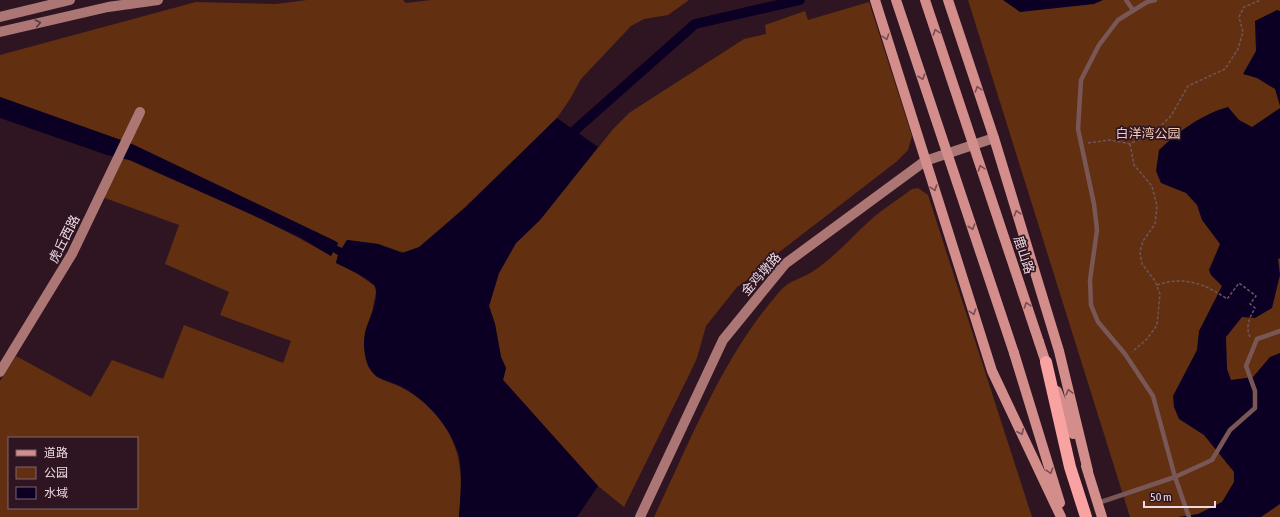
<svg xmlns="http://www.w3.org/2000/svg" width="1280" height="517" viewBox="0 0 1280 517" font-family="'Asap Condensed','Noto Sans SC',sans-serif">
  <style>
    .green { fill: #623010; fill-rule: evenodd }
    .water { fill: #0b0023 }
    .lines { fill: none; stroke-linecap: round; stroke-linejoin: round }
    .canal { stroke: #0b0023; stroke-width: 10 }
    .path { stroke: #6e5661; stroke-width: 1.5; stroke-dasharray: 3 2; stroke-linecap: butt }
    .lane { stroke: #795756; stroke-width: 4.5 }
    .secondary { stroke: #ac7675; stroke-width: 10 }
    .primary { stroke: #d38e8c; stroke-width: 10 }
    .highway { stroke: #f8a3a2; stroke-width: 12 }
    .primary-bridge { stroke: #d38e8c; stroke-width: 10 }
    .oneway { stroke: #5b373f }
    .oneway2 { stroke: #794b52 }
    .labels { text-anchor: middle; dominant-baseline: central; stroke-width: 3.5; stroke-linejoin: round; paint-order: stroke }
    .park-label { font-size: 13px; fill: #f4cdb8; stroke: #2f1522 }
    .street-label { font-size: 13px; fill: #eddae1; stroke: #2f1522 }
  </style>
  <rect width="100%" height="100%" fill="#2f1522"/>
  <path class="green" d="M307 0H403L406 3 431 0H689L668 15 644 19 631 26 581 79 570 99 557 118 465 207 420 247 405 253 378 244 347 240 342 248 337 246 338 243 335 241 132 144 0 97V55L196 2 276 4Z
    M968 0H1280V517H1130Z
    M869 2 912 136 908 150 896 162 769 260 760 271 737 287 706 326 697 358 689 375 624 507 598 486 503 380 506 368 501 357 495 324 489 306 499 273 516 243 540 220 614 128 629 113 744 39 766 34 765 25 805 11 808 20Z
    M119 158 129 160C197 191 267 218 331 256L333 252 338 255 336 263 356 273 375 286 376 292 373 307 375 376C385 382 397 384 408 391 436 408 458 438 460 471 462 486 460 502 459 517H0V381L16 356 91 397 112 360 163 379 184 325 283 363 291 341 220 315 229 292 165 264 179 225 102 197ZM9 438H137V508H9Z
    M918 188 928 195 1032 517H654C691 440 723 355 781 290 790 280 801 279 812 272 831 260 847 242 864 226 878 212 896 201 912 189Z"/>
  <path class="water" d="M1003 0H1103L1094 4 1020 12Z
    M1277 10 1280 11V106L1275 89 1257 78 1243 74 1256 51 1255 21Z
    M0 97 132 144 335 241 338 243 337 246 342 248 347 240 378 244 402 253 419 247 466 207 557 118 598 147 540 220 516 243 499 273 489 306 495 324 501 357 506 368 503 380 598 486 577 517H459C460 498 463 475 459 456 451 427 427 400 400 386 386 379 373 380 367 363 364 354 363 342 365 333 367 322 383 293 373 284 363 275 348 269 336 263L338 255 333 252 331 256 301 238 257 217 130 160 107 155 0 118Z
    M1228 107 1239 120 1252 127 1280 108V258L1278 259 1280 275 1272 308 1255 318 1242 317 1226 337 1227 369 1231 380 1253 377 1270 357 1280 353V504L1261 517H1178L1198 514 1222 502 1234 482V472L1204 435 1179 419 1174 407 1173 396 1197 350 1199 331 1222 286 1211 275 1209 270 1220 244 1202 220 1197 205 1186 193 1161 183 1156 171 1159 150C1178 132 1202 114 1228 107Z"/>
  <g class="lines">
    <path class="canal" d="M566 141 574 131 695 24 800 0"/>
    <path class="path" d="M1088 143 1110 140 1130 144 1154 132 1171 116 1188 86 1225 69 1238 49 1243 32 1239 17 1244 7 1261 0
      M1130 144 1134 165 1152 186 1157 206 1155 224 1143 241 1140 252 1142 264 1155 281 1160 294 1157 325 1147 339 1132 352
      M1157 285C1184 276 1204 283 1227 299L1239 283 1256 296 1250 304 1255 308C1250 317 1245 326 1250 337"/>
    <path class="lane" d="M1126 0 1133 10
      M1155 0 1147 2 1118 20 1099 45 1081 80 1078 129 1094 204 1097 230 1090 280 1091 305 1098 322 1125 354 1153 396 1175 477 1189 517
      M1098 503 1175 477 1212 460 1230 430 1255 408V391L1246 366 1257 339 1280 331"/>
    <path class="secondary" d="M0 17 70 0
      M0 32 108 7 158 0
      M0 372 72 254 140 112
      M640 517 723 340 785 264 925 161 994 138"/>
    <path class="primary" d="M875 0 992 371 1061 517
      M948 0 994 138 1059 351 1088 471
      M1039 342 1048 369
      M1014 353 1060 503
      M1057 391 1073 434
      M1086 466 1102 517"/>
    <path class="highway" d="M1046 362 1070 467 1086 517"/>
    <path class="primary-bridge" d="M896 0 1014 353
      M925 0 1039 342"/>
  </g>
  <defs><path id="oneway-chevron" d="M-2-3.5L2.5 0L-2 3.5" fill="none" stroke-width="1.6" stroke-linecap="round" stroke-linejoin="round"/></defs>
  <use class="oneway" href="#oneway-chevron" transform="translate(38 23) rotate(-13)"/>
  <g class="oneway2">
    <use href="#oneway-chevron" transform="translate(936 32) rotate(-108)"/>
    <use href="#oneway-chevron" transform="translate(886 37) rotate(72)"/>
    <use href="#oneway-chevron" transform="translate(922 77) rotate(71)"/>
    <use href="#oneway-chevron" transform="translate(978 89) rotate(-108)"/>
    <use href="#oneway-chevron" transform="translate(981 168) rotate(-108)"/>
    <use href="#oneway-chevron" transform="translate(934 188) rotate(72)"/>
    <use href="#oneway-chevron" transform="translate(1017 213) rotate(-107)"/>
    <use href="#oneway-chevron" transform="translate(972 227) rotate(71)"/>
    <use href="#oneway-chevron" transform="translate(1027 305) rotate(-108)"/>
    <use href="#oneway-chevron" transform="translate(973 312) rotate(72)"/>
    <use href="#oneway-chevron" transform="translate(1069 392) rotate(-104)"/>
    <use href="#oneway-chevron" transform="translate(1021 432) rotate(65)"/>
    <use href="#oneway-chevron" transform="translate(1050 471) rotate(73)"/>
  </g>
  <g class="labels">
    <g class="park-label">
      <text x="1148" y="133">白洋湾公园</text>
    </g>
    <g class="street-label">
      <text transform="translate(64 239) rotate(-63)">虎丘西路</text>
      <text transform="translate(1024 255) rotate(72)">鹿山路</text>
      <text transform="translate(761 274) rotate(-49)">金鸡墩路</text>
    </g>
  </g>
  <rect x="8" y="437" width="130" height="72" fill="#2f1522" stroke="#7b646e"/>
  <rect x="16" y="450" width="20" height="6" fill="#d38e8c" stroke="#7b646e"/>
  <text x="44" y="457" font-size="12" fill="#eddae1">道路</text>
  <rect x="16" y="467" width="20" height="12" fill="#623010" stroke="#7b646e"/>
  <text x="44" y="477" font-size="12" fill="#eddae1">公园</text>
  <rect x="16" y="487" width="20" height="12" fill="#0b0023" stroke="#7b646e"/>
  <text x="44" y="497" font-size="12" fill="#eddae1">水域</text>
  <path d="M1144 501v6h71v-6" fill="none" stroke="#eddae1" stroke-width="2"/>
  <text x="1150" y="501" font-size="12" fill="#eddae1" stroke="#2f1522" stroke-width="3" paint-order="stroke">50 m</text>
</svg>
